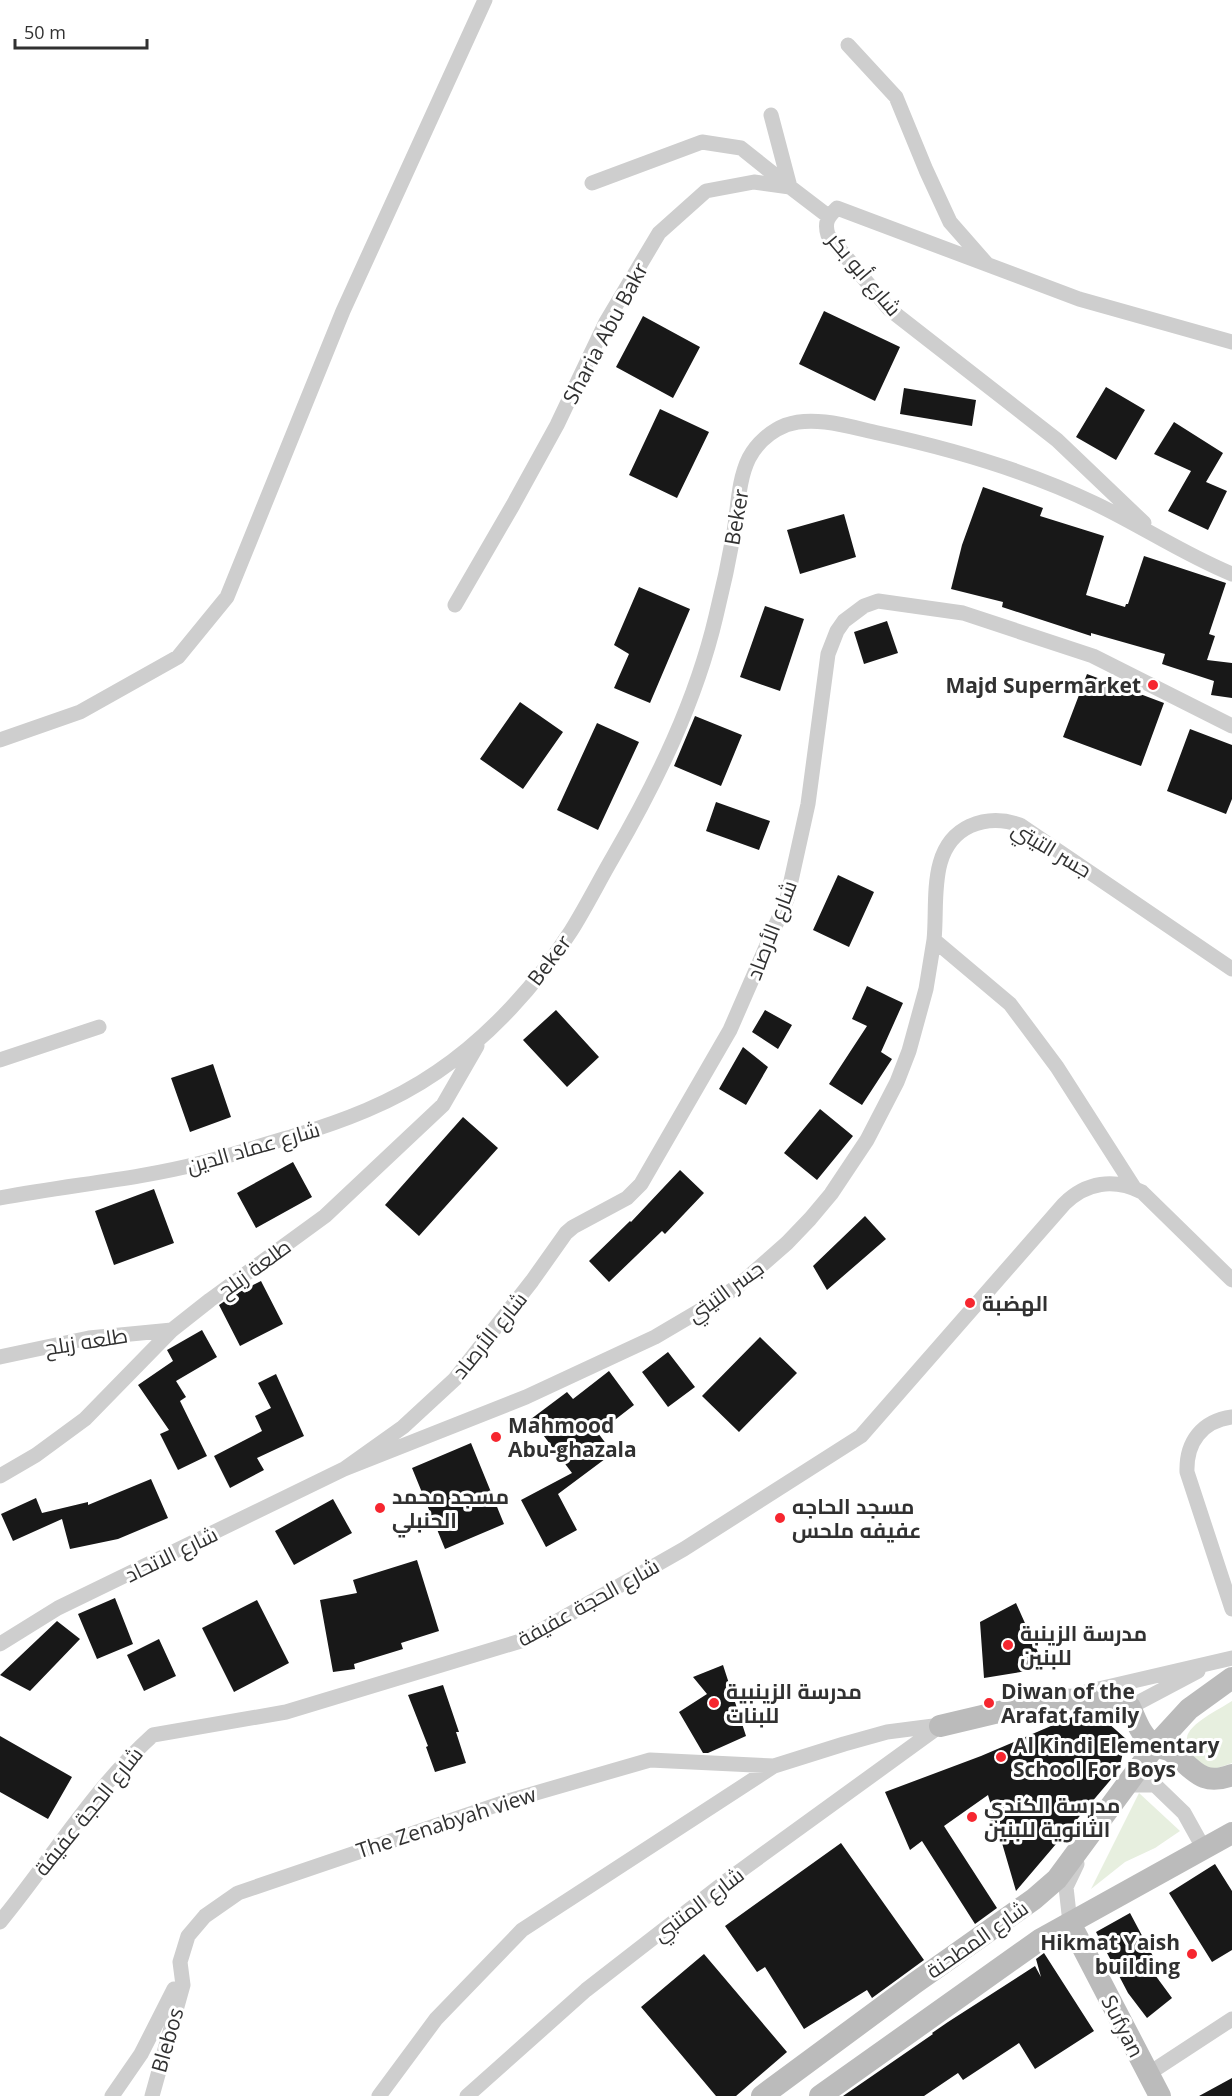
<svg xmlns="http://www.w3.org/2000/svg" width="1232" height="2096" viewBox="0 0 1232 2096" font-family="'Open Sans',Cairo,sans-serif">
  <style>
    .green { fill: #e7efdf }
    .building { fill: #181818 }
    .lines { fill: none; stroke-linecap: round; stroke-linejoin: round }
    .street { stroke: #cecece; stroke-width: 15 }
    .secondary { stroke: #bbb; stroke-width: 22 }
    .poi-dot { fill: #f6262f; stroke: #fff; stroke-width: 2 }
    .labels { text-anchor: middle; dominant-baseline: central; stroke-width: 6; stroke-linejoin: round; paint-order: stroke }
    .street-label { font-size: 21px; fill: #313131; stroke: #fff }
    .poi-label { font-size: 21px; font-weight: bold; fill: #313131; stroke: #fff; text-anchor: start }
  </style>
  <rect width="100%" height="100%" fill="#fff"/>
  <path class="green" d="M1232 1701V1763L1215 1769 1197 1765C1193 1757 1185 1748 1187 1738 1188 1724 1220 1709 1232 1701Z
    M1139 1793 1180 1831 1155 1848 1125 1862 1091 1889Z"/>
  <path class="building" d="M824 311 900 347 875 401 799 364Z
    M643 316 700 347 673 398 616 367Z
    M1106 387 1145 410 1116 460 1076 437Z
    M904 388 976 400 972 426 900 414Z
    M660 409 709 432 677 498 629 475Z
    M1174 422 1223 453 1206 482 1227 491 1208 530 1168 511 1191 471 1154 454Z
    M983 487 1043 508 1040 516 1104 536 1086 595 1125 607 1126 604H1128L1144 556 1226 583 1209 634 1215 636 1207 660 1232 663V698L1211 695 1214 681 1162 664 1165 654 1091 633V636L1002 607 1003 602 951 589 962 545Z
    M844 514 856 557 800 574 787 530Z
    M639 587 690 609 650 703 614 688 629 654 614 645Z
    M765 606 804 619 780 691 740 677Z
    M887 621 898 653 864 664 854 632Z
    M1087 674 1164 703 1141 766 1063 737Z
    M520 702 563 732 523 789 480 759Z
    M695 716 742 735 721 786 674 766Z
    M597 723 639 742 598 830 557 810Z
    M1190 729 1232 745V799L1226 814 1167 791Z
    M716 802 770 821 759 850 706 831Z
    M838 875 874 892 849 947 813 930Z
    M867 986 903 1003 881 1052 892 1059 862 1105 829 1084 867 1026 852 1019Z
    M556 1010 599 1057 567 1087 523 1040Z
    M765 1010 792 1025 778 1049 752 1032Z
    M743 1047 768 1067 746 1105 719 1089Z
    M213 1064 231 1117 190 1132 171 1078Z
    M820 1109 853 1136 817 1180 784 1153Z
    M463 1117 498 1148 419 1236 385 1205Z
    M293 1162 312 1197 256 1228 237 1193Z
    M680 1170 704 1193 665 1234 662 1231 609 1282 589 1261 630 1221 631 1222Z
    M154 1189 174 1243 114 1265 95 1211Z
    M865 1216 886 1239 827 1290 813 1266Z
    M261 1281 283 1324 240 1346 219 1305 235 1294Z
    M202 1330 217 1357 176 1381 186 1397 180 1401 207 1456 178 1470 160 1434 169 1430 138 1385 173 1361 167 1350Z
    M760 1337 797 1373 739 1432 702 1396Z
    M668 1352 695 1387 668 1407 642 1372Z
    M609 1371 634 1405 598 1433 613 1453 558 1494 577 1530 546 1547 521 1500 572 1473 531 1419 567 1392 573 1399Z
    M276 1374 304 1436 257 1458 264 1470 230 1488 214 1456 262 1431 255 1416 271 1408 258 1383Z
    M471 1443 504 1524 445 1549 412 1468Z
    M151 1479 168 1518 118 1539 70 1549 62 1519 13 1541 1 1514 36 1498 42 1513 88 1502V1505Z
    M333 1499 352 1533 294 1565 275 1531Z
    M417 1560 439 1631 401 1643 403 1649 354 1664 355 1669 333 1672 320 1600 357 1593 353 1580Z
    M115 1598 133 1644 97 1659 78 1614Z
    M257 1600 289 1663 234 1692 202 1628Z
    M1016 1603 1045 1668 984 1678 980 1622Z
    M57 1621 80 1639 30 1691 0 1675Z
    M159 1639 176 1676 144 1691 127 1655Z
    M723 1665 746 1736 708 1753H703L679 1712 707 1694 693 1677Z
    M443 1685 459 1732H456L466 1763 435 1772 426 1747 428 1746 408 1695Z
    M1079 1714H1098L1126 1739 1119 1770 1016 1891 988 1795 944 1826 997 1908 975 1924 922 1841 910 1850 885 1792 981 1756Z
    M0 1736 72 1777 48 1819 0 1792Z
    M841 1843 924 1960 872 1998 867 1990 804 2029 765 1967 757 1972 725 1926Z
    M1215 1864 1232 1891V1950L1212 1962 1169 1893Z
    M1130 1913 1155 1960 1147 1964 1172 1998 1147 2018 1128 1993 1096 1932Z
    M1044 1953 1094 2031 1035 2069 1019 2043 963 2080 958 2073 924 2096H843L933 2034 932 2033 948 2022 1035 1966 1041 1977 1036 1959Z
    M704 1954 787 2052 736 2096H716L641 2007Z
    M1232 2078V2096H1199Z"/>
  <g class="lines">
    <path class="street" d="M848 45 896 97 926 170 950 222 986 263
      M771 115 790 187
      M592 183 702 142 741 148 790 187
      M1144 523 1057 440 889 309 828 235C824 222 828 217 837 208L1079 299 1232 342
      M455 605 513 505 557 425 606 322 659 233 706 191 754 182 790 187 828 216
      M0 740 80 712 178 657 227 597 343 311 485 0
      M0 1060 99 1027
      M1135 1189 1057 1067 1010 1004 934 940C938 902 927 846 970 826 986 819 1003 819 1020 825L1232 969
      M0 1198C67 1185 135 1180 201 1163 231 1156 261 1145 291 1137 343 1121 392 1103 437 1072 490 1036 537 984 571 931 586 907 599 881 613 857 657 781 696 701 716 616 723 588 729 560 734 532 738 509 738 480 749 458 757 443 771 431 786 425 814 415 851 427 878 433 952 449 1028 471 1096 504 1142 526 1185 555 1232 574
      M0 1357 89 1338 172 1330
      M1232 1417C1202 1421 1186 1442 1187 1472L1232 1609
      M344 1469 403 1427 455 1379 532 1281 566 1233 573 1227 627 1198 641 1184 730 1030 787 899 808 804 828 654 837 631 844 621 864 606 878 601 963 613 1093 656 1232 726
      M0 1476 36 1455 85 1419 172 1330 210 1300 325 1216 443 1105 477 1046
      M0 1644 58 1608 344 1469 526 1397 655 1337 711 1304 738 1286 787 1243 810 1219 831 1194 867 1140 897 1082 909 1051 926 989 934 940
      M1077 1694 1232 1658
      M1130 1707 1198 1671
      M1126 1785H1155L1184 1813 1204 1849
      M0 1922C51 1860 93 1789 153 1735L286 1712 524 1640 684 1549 861 1436 1064 1204C1086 1182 1114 1178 1142 1192L1232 1280
      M1070 1923 1066 1887 1077 1864
      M1148 2074 1232 2019
      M112 2096 141 2054 174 1989
      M152 2096 183 1985 180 1962 188 1936 205 1916 238 1893 508 1801 650 1760 774 1766
      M379 2096 436 2019 522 1930 774 1766 844 1744 887 1732 949 1724
      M467 2096 586 1990 729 1879 940 1726"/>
    <path class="secondary" d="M940 1726 1054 1699 1100 1701 1130 1707C1136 1720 1141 1737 1155 1745 1160 1749 1167 1748 1172 1752 1194 1769 1201 1787 1232 1775
      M1070 1923 1160 2096
      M762 2096 915 1983 1034 1899 1057 1879 1155 1746 1189 1709 1232 1678
      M820 2096 1041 1939 1232 1833"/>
  </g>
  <g class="poi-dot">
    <circle cx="1153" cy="685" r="6"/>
    <circle cx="970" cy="1303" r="6"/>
    <circle cx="496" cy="1437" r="6"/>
    <circle cx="380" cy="1508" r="6"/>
    <circle cx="780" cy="1518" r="6"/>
    <circle cx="1008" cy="1645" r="6"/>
    <circle cx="714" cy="1703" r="6"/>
    <circle cx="989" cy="1703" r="6"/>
    <circle cx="1001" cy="1757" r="6"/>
    <circle cx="972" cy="1817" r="6"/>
    <circle cx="1192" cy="1954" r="6"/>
  </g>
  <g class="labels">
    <g class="street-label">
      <text transform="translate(865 274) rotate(50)">شارع أبو بكر</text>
      <text transform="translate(605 333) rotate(-62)">Sharia Abu Bakr</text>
      <text transform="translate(736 517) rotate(-80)">Beker</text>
      <text transform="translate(1052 849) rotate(31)">جسر التيتي</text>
      <text transform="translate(771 930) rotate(-69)">شارع الأرصاد</text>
      <text transform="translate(549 960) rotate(-53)">Beker</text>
      <text transform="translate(253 1147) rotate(-16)">شارع عماد الدين</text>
      <text transform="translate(254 1268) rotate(-36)">طلعة زبلح</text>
      <text transform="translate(725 1291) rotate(-36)">جسر التيتي</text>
      <text transform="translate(489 1335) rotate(-51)">شارع الأرصاد</text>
      <text transform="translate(86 1341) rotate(-9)">طلعه زبلح</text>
      <text transform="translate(171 1554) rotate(-26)">شارع الاتحاد</text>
      <text transform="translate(588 1602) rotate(-29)">شارع الحجة عفيفة</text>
      <text transform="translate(88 1811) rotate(-51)">شارع الحجة عفيفة</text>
      <text transform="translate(446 1822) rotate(-18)">The Zenabyah view</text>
      <text transform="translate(698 1904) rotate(-37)">شارع المتنبي</text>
      <text transform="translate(977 1939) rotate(-35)">شارع المطحنة</text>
      <text transform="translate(1123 2026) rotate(63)">Sufyan</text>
      <text transform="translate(167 2040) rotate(-74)">Blebos</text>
    </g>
    <g class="poi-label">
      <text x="1141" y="685" text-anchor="end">Majd Supermarket</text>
      <text x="982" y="1303">الهضبة</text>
      <text x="508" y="1425">Mahmood<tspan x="508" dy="24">Abu-ghazala</tspan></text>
      <text x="392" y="1496">مسجد محمد<tspan x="392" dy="24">الحنبلي</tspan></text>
      <text x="792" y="1506">مسجد الحاجه<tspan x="792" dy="24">عفيفه ملحس</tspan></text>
      <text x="1020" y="1633">مدرسة الزينبة<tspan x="1020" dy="24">للبنين</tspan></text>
      <text x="726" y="1691">مدرسة الزينبية<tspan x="726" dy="24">للبنات</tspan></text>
      <text x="1001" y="1691">Diwan of the<tspan x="1001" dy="24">Arafat family</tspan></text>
      <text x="1013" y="1745">Al Kindi Elementary<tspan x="1013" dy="24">School For Boys</tspan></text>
      <text x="984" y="1805">مدرسة الكندي<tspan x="984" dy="24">الثانوية للبنين</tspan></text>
      <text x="1180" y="1942" text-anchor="end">Hikmat Yaish<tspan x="1180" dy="24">building</tspan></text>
    </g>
  </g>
  <path d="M15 39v9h132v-9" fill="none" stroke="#313131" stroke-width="3"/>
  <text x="24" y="39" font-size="18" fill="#313131" stroke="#ffffff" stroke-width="4.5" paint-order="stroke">50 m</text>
</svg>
